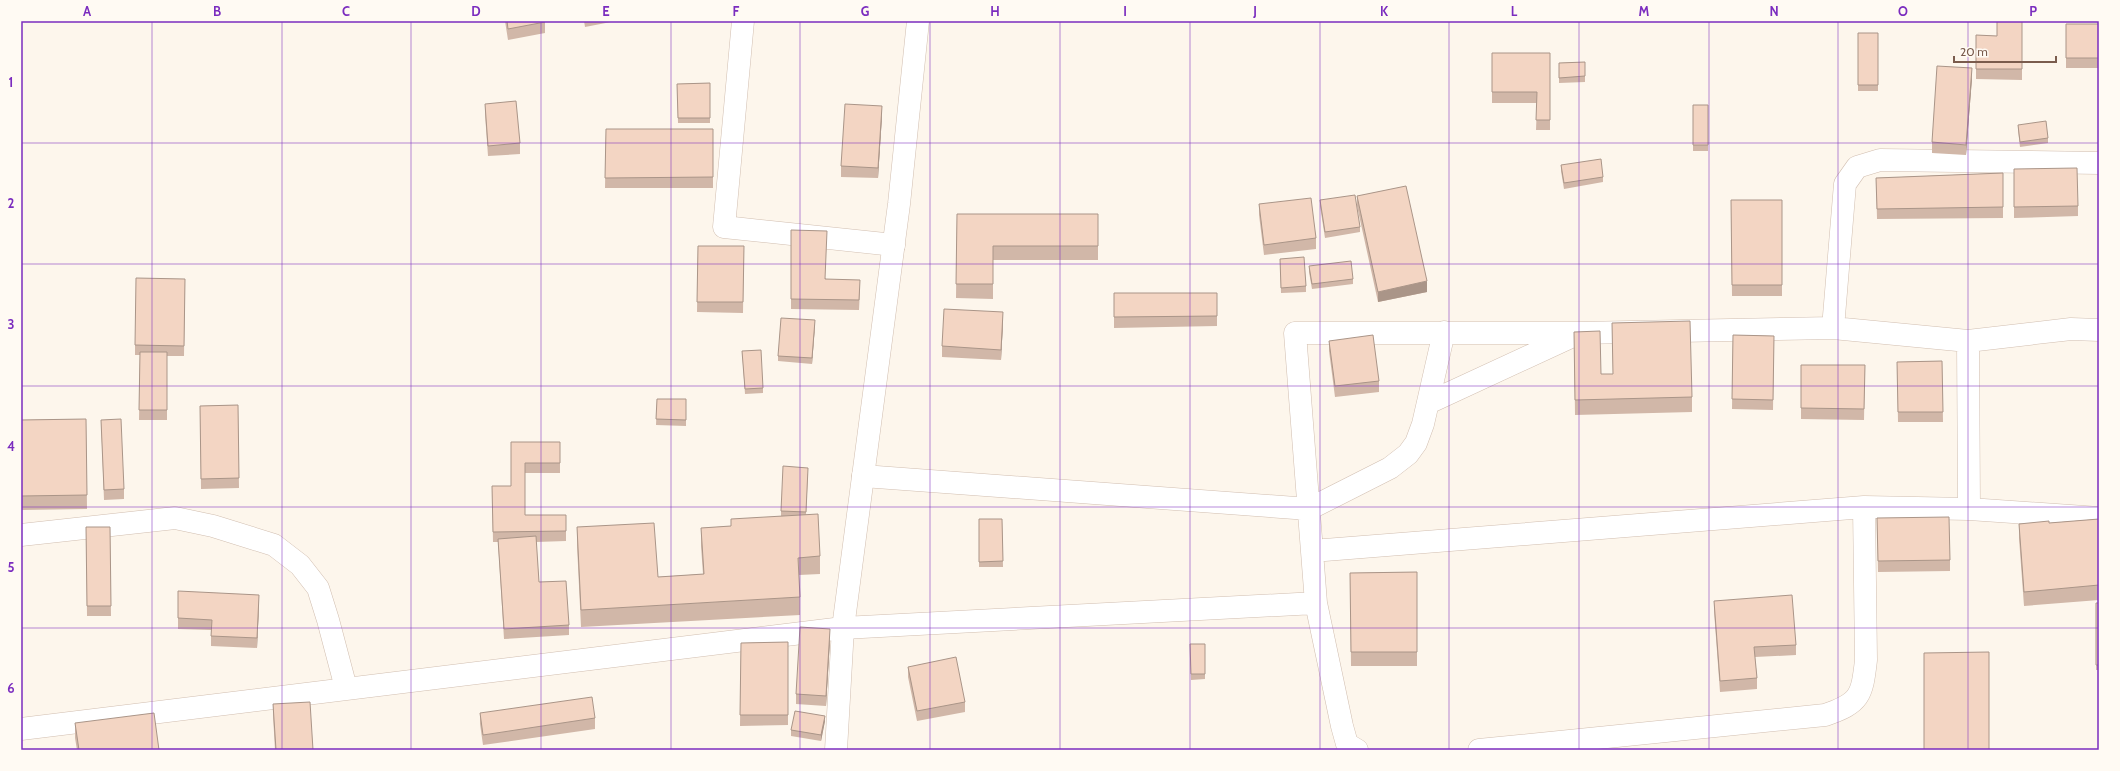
<svg xmlns="http://www.w3.org/2000/svg" width="2120" height="771" viewBox="0 0 2120 771" font-family="Cabin,sans-serif">
  <style>
    .lines { fill: none; stroke-linecap: round; stroke-linejoin: round }
    .minor-casing { stroke: #d1beb0; stroke-width: 23 }
    .tertiary-casing { stroke: #d1beb0; stroke-width: 23 }
    .minor { stroke: #fff; stroke-width: 22 }
    .tertiary { stroke: #fff; stroke-width: 22 }
    .wall { fill: #d1b7a8 }
    .shaded-wall { fill: #aa9588 }
    .building { fill: #f3d5c3; stroke: #aa9588 }
    .grid { fill: none; stroke: #7b2cbf; stroke-width: 1; stroke-opacity: 0.55 }
    .neatline { fill: none; stroke: #7b2cbf; stroke-width: 1.5 }
    .grid-label { font-size: 13px; text-anchor: middle; font-weight: bold; fill: #7b2cbf }
  </style>
  <rect width="100%" height="100%" fill="#fdf6ec"/>
  <g class="lines">
    <g class="minor-casing">
      <path id="minor" d="M743 21 724 227 894 245
        M1833 328 1845 184 1857 167 1880 160 2099 163
        M1968 341 1969 509
        M1428 403 1575 335
        M863 476 1309 509 1390 468 1408 454 1416 443 1423 424 1444 332
        M21 535 175 518 213 526 274 545 300 565 318 588 328 620 346 688
        M1312 551 1864 507 1969 509 2099 518
        M1316 603 1342 726 1347 744 1357 750
        M21 729 843 628 1316 603 1295 333H1580L1833 328 1968 341 2071 329 2099 330
        M1479 750 1825 715C1860 703 1862 696 1866 660L1864 507"/>
    </g>
    <g class="tertiary-casing">
      <path id="tertiary" d="M836 750 843 628 899 204 918 21"/>
    </g>
    <use href="#minor" class="minor"/>
    <use href="#tertiary" class="tertiary"/>
  </g>
  <path class="wall" d="M505 21H545V33L508 40Z
    M584 21H616L585 27Z
    M2022 21V80L1976 79V35L1997 36Z
    M2066 24H2099V68H2066Z
    M1858 33H1878V91H1858Z
    M1492 53H1550V130H1536L1537 103H1492Z
    M1585 62V82L1559 83V63Z
    M1972 78 1966 155 1932 153V142Z
    M710 83V123H678L677 84Z
    M485 104 520 143V154L488 156 485 114Z
    M1693 105H1708V151H1693Z
    M882 116 878 178 841 177V166Z
    M2018 125 2048 138V143L2020 147 2018 130Z
    M606 129H713V188H605Z
    M1561 165 1603 177V182L1564 189 1561 171Z
    M2014 169 2078 206V216L2014 218Z
    M2003 173V218L1877 219 1876 178Z
    M1357 196 1427 292 1378 302 1357 206Z
    M1320 200 1360 227V232L1325 238 1320 206Z
    M1731 200H1782V296H1732Z
    M1259 204 1316 238V249L1264 255 1259 215Z
    M957 214H1098V260H993V299L956 298Z
    M791 230 826 279 860 290 859 310 791 309Z
    M698 246H744L743 313 697 312Z
    M1280 259 1306 286V292L1281 293Z
    M1309 266 1353 279V284L1312 289 1309 272Z
    M185 279 184 356H167V420H139L140 355H135V345Z
    M1114 293H1217V326L1114 328Z
    M1003 323 1001 360 942 357V346Z
    M1612 323 1692 397V412L1575 415 1574 332 1601 374H1613Z
    M815 325 812 364 778 361V356Z
    M1733 335 1774 336 1773 410 1732 409Z
    M1329 341 1379 381V392L1335 397 1329 351Z
    M742 351 763 388V393L745 394Z
    M1942 361 1943 422H1898L1897 362Z
    M1801 365H1865L1864 420 1801 419Z
    M657 399H686V426L656 425Z
    M238 405 239 488 201 489 200 406Z
    M86 419 87 509 21 510V420Z
    M101 420 124 489V499L104 500Z
    M511 442H560V473H525V515H566V541L536 542 539 582 569 625V635L504 639 498 542H493L492 486H511Z
    M808 473 806 515 820 556V574L799 575 800 597V615L581 627 577 545V527L658 577 703 574 701 546V528L731 526 781 516V511Z
    M1877 518 1950 560V571L1878 572Z
    M979 519H1002L1003 567H979Z
    M2099 519V600L2024 606 2019 538V524L2049 523Z
    M86 527H110L111 616H87Z
    M1417 572V666H1351L1350 573Z
    M1714 601 1796 645V655L1755 657 1757 678V689L1720 692 1714 611Z
    M2096 603H2099V670H2096Z
    M259 605 257 648 211 646V630L178 629V618Z
    M830 640 826 706 796 704V694Z
    M788 642V725L740 726 741 643Z
    M1190 644H1205V679L1191 680Z
    M908 667 965 702V712L917 721 908 677Z
    M273 704 313 750H275L273 715Z
    M480 713 595 718V729L483 745 480 724Z
    M825 721 821 741 791 736V730Z
    M75 723 159 750H77L75 738Z"/>
  <path class="shaded-wall" d="M1972 68V78L1966 155V145Z
    M882 106V116L878 178V168Z
    M1427 281V292L1378 302V292Z
    M1003 312V323L1001 360V350Z
    M815 320V325L812 364V358Z
    M259 595V605L257 648V638Z
    M830 629V640L826 706V696Z
    M825 716V721L821 741V735Z"/>
  <path class="building" d="M507 21H545V22L508 29Z
    M1997 21H2022V69H1976V35L1997 36Z
    M2066 24H2099V58H2066Z
    M1858 33H1878V85H1858Z
    M1492 53H1550V120H1536L1537 92H1492Z
    M1585 62V76L1559 78V63Z
    M1937 66 1972 68 1966 145 1932 142Z
    M710 83V118H678L677 84Z
    M516 101 520 143 488 146 485 104Z
    M845 104 882 106 878 168 841 166Z
    M1693 105H1708V145H1693Z
    M2046 121 2048 138 2020 142 2018 125Z
    M606 129H713V177L605 178Z
    M1601 159 1603 177 1564 183 1561 165Z
    M2077 168 2078 206 2014 207V169Z
    M2003 173V207L1877 209 1876 178Z
    M1406 186 1427 281 1378 292 1357 196Z
    M1355 195 1360 227 1325 232 1320 200Z
    M1311 198 1316 238 1264 245 1259 204Z
    M1731 200H1782V285H1732Z
    M957 214H1098V246H993V284H956Z
    M791 230 827 231 825 279 860 280 859 300 791 299Z
    M698 246H744L743 302H697Z
    M1304 257 1306 286 1281 288 1280 259Z
    M1351 261 1353 279 1312 284 1309 266Z
    M136 278 185 279 184 346 135 345Z
    M1114 293H1217V316L1114 317Z
    M944 309 1003 312 1001 350 942 346Z
    M781 318 815 320 812 358 778 356Z
    M1690 321 1692 397 1575 400 1574 332 1600 331 1601 374H1613L1612 323Z
    M1373 335 1379 381 1335 386 1329 341Z
    M1733 335 1774 336 1773 400 1732 399Z
    M761 350 763 388 745 389 742 351Z
    M140 352H167V410H139Z
    M1942 361 1943 412H1898L1897 362Z
    M1801 365H1865L1864 409 1801 408Z
    M657 399H686V420L656 419Z
    M238 405 239 478 201 479 200 406Z
    M86 419 87 495 21 496V420Z
    M121 419 124 489 104 490 101 420Z
    M511 442H560V463H525V515H566V531L493 532 492 486H511Z
    M783 466 808 468 806 512 781 511Z
    M818 514 820 556 798 558 800 597 581 610 577 527 654 523 658 577 704 574 701 528 731 526V519Z
    M1949 517 1950 560 1878 561 1877 518Z
    M979 519H1002L1003 561 979 562Z
    M2099 519V585L2024 592 2019 524 2049 521V523Z
    M86 527H110L111 606H87Z
    M536 536 539 582 566 581 569 625 504 629 498 539Z
    M1417 572V652H1351L1350 573Z
    M178 591 259 595 257 638 211 636 212 620 178 618Z
    M1792 595 1796 645 1754 647 1757 678 1720 681 1714 601Z
    M2096 603H2099V665H2096Z
    M800 627 830 629 826 696 796 694Z
    M788 642V715H740L741 643Z
    M1190 644H1205V674H1191Z
    M1989 652V750H1924V653Z
    M956 657 965 702 917 711 908 667Z
    M592 697 595 718 483 735 480 713Z
    M310 702 313 750H276L273 704Z
    M795 711 825 716 821 735 791 730Z
    M154 713 159 750H79L75 723Z"/>
  <path class="grid" d="M152 21V750M282 21V750M411 21V750M541 21V750M671 21V750M800 21V750M930 21V750M1060 21V750M1190 21V750M1320 21V750M1449 21V750M1579 21V750M1709 21V750M1838 21V750M1968 21V750M21 143H2099M21 264H2099M21 386H2099M21 507H2099M21 628H2099"/>
  <rect width="2120" height="771" fill="none" stroke="#fffaf3" stroke-width="44"/>
  <path d="M1954 56v6h102v-6" fill="none" stroke="#7a5c4d" stroke-width="2"/>
  <text x="1960" y="56" font-size="12" fill="#7a5c4d" stroke="#fffaf3" stroke-width="3" paint-order="stroke">20 m</text>
  <rect x="22" y="22" width="2076" height="727" class="neatline"/>
  <g class="grid-label">
    <text x="87" y="16">A</text>
    <text x="217" y="16">B</text>
    <text x="346" y="16">C</text>
    <text x="476" y="16">D</text>
    <text x="606" y="16">E</text>
    <text x="736" y="16">F</text>
    <text x="865" y="16">G</text>
    <text x="995" y="16">H</text>
    <text x="1125" y="16">I</text>
    <text x="1255" y="16">J</text>
    <text x="1384" y="16">K</text>
    <text x="1514" y="16">L</text>
    <text x="1644" y="16">M</text>
    <text x="1774" y="16">N</text>
    <text x="1903" y="16">O</text>
    <text x="2033" y="16">P</text>
    <text x="11" y="87">1</text>
    <text x="11" y="208">2</text>
    <text x="11" y="329">3</text>
    <text x="11" y="451">4</text>
    <text x="11" y="572">5</text>
    <text x="11" y="693">6</text>
  </g>
</svg>
